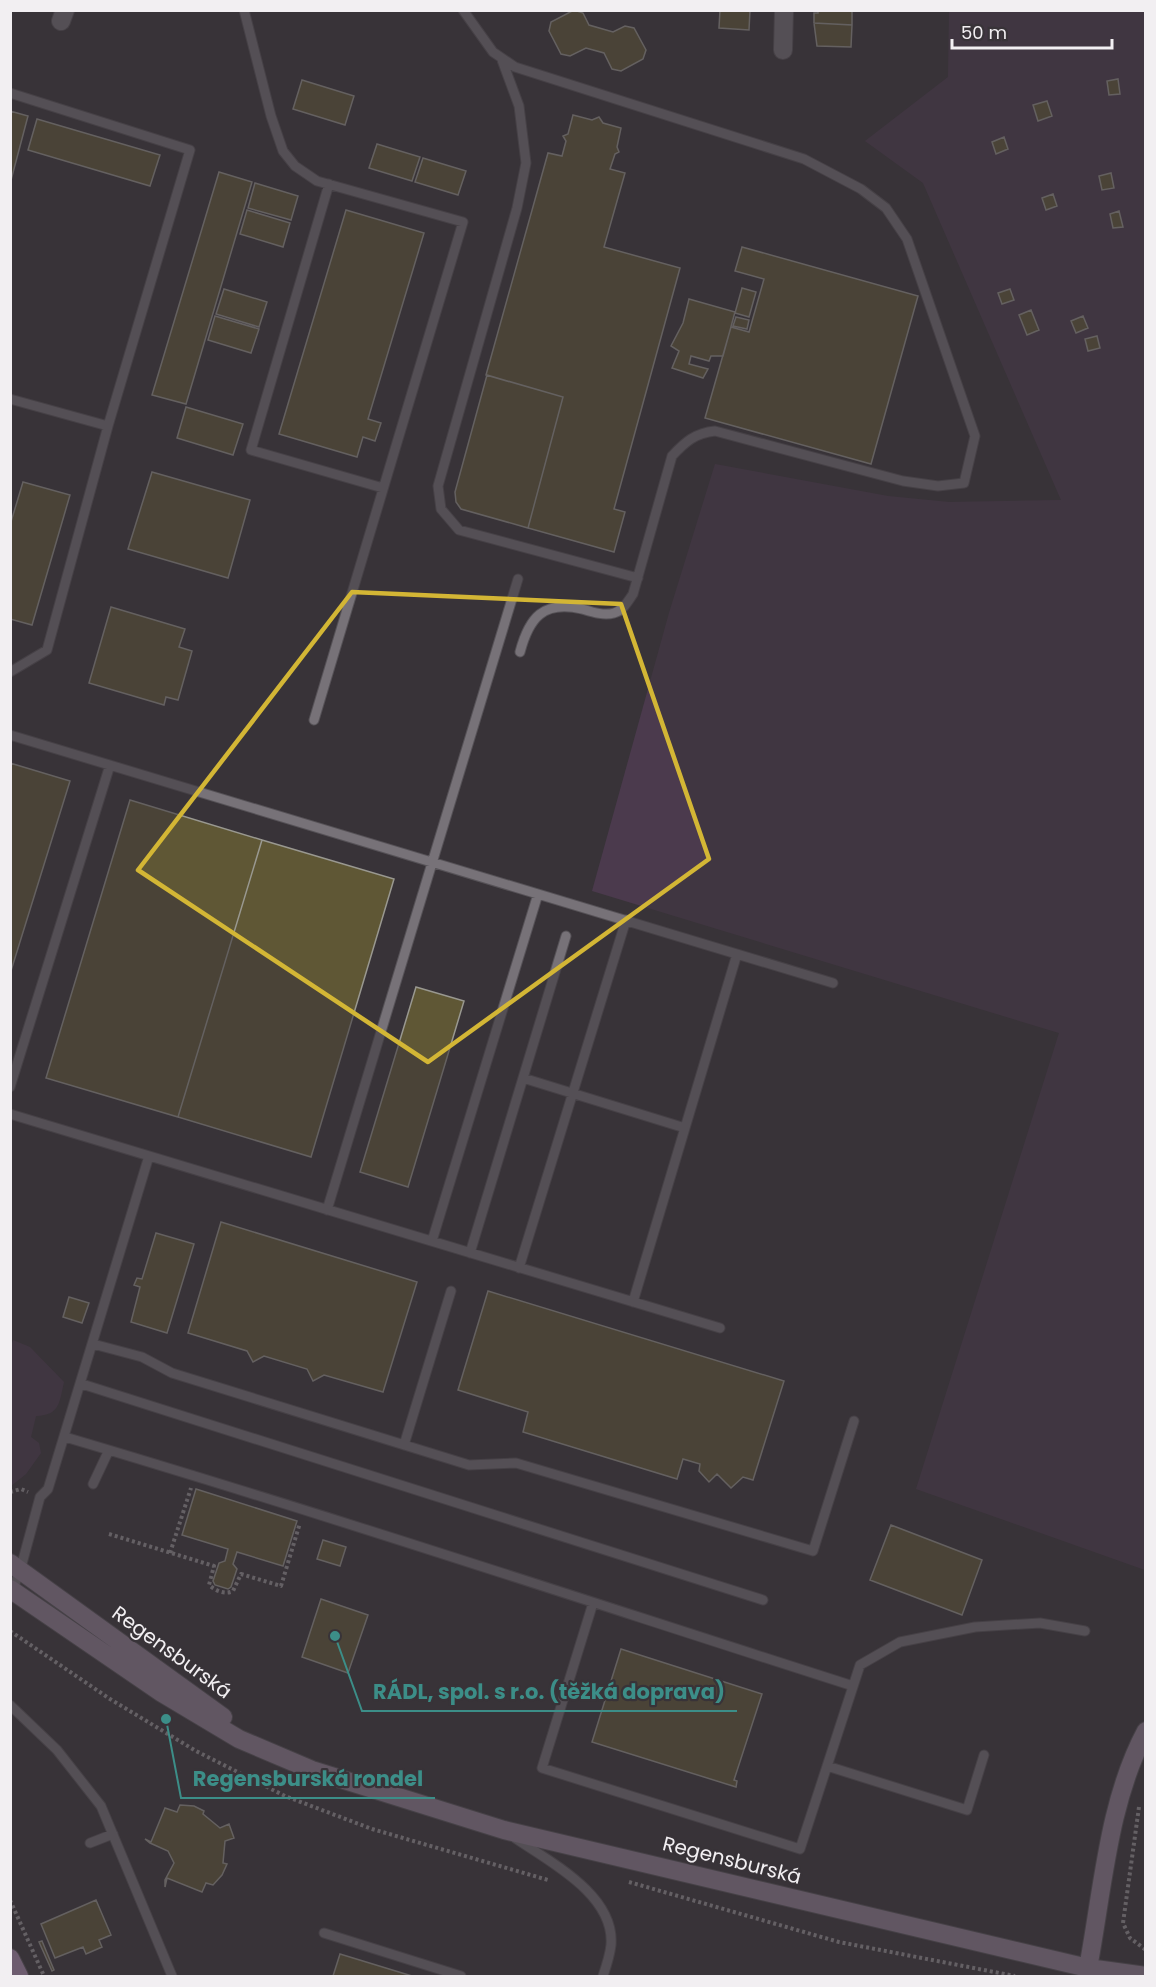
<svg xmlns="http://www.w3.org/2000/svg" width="1156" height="1987" viewBox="0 0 1156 1987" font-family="Poppins,sans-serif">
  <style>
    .green { fill: #4b3a4d }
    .building { fill: #5f5735; stroke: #999890; stroke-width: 1.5 }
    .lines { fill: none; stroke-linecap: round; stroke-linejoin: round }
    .lane-casing { stroke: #565257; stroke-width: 11 }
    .street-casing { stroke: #565257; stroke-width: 20 }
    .secondary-casing { stroke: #565257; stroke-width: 20 }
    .primary-casing { stroke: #565257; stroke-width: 20 }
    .path { stroke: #9a979a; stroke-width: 4; stroke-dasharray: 3 3; stroke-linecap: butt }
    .lane { stroke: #777278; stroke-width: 9 }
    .street { stroke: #777278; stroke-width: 18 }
    .secondary { stroke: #928095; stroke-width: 18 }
    .primary { stroke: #ae8eb2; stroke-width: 18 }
    .marked { fill: none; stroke: #d3b635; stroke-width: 4.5; stroke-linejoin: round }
    .labels { text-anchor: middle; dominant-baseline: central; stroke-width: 4.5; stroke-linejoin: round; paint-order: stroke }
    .street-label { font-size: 20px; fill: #f2eff2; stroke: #383338 }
    .leader { fill: none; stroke: #3c8e88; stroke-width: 2 }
    .callout-dot { fill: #3c8e88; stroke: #383338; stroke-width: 2 }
    .callout-label { font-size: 21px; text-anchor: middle; font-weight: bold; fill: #3c8e88; stroke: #383338; stroke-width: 4.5; stroke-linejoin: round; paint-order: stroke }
  </style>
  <rect width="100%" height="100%" fill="#383338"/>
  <path class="green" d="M949 11H1145V1570L916 1489 1059 1033 592 891 669 613 715 464 888 496 949 502 1061 500 923 183 865 141 948 77Z
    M13 1340 30 1347 64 1382C59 1403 60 1415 36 1416L31 1437 39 1443 41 1453 26 1474 11 1486 10 1349Z"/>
  <path class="building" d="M574 10 583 13 589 25 613 32 625 26 634 28 646 50 643 59 621 71 612 69 604 53 586 48 570 56 561 54 549 31 551 22Z
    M720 10H750L749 30 719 28Z
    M818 10H852V25L814 23V13H818Z
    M814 23 852 25 851 47 817 46Z
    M1118 79 1120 94 1109 95 1107 81Z
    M302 80 354 96 345 125 293 109Z
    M1047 101 1052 116 1038 121 1033 105Z
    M10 111 28 116 10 184Z
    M573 115 592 120 599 117 603 123 621 128 617 147 619 152 615 154 610 169 625 173 604 247 680 268 614 509 625 512 614 552 528 528 563 397 486 375 548 153 562 156 566 141 563 136 568 134Z
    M37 119 160 155 150 186 28 150Z
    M1004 137 1008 149 996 154 992 142Z
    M377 144 420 157 412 181 369 168Z
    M423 158 466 171 458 195 415 182Z
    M219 172 252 182 186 404 152 395Z
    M1111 173 1114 188 1102 190 1099 176Z
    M255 183 298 196 291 220 248 208Z
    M1053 194 1057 206 1046 210 1042 198Z
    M247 210 290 223 283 247 240 234Z
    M346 210 424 233 368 419 381 423 375 441 363 437 357 457 279 434Z
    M1119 211 1123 227 1113 228 1110 214Z
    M742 247 918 296 871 464 705 418 731 327 749 332 764 279 735 271Z
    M742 288 756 292 749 317 735 313Z
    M224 289 267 302 259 327 216 314Z
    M1010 289 1014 300 1002 304 998 293Z
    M689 299 735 312 723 356H711L709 361 691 356 689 364 708 369 703 378 672 368 679 351 671 346 683 323Z
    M1031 310 1039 330 1027 335 1019 315Z
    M215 316 259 329 251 353 208 340Z
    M1083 316 1088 328 1076 333 1071 321Z
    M736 317 749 320 747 329 733 326Z
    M1097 336 1100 348 1088 351 1085 339Z
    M487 375 563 397 528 528 461 509 456 502 455 492Z
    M186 407 243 424 233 455 177 438Z
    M152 472 250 500 228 578 128 549Z
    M23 482 70 495 32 625 10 619V525Z
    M111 607 185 629 179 647 192 651 178 700 166 697 164 705 89 683Z
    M10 763 70 781 10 974Z
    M130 800 262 840 178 1117 46 1078Z
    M262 840 394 879 311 1157 178 1117Z
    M416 987 464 1001 408 1187 360 1172Z
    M221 1222 417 1282 383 1392 324 1375 313 1381 307 1369 264 1356 253 1362 247 1351 188 1333Z
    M156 1233 194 1244 167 1333 131 1322 140 1287 134 1285 137 1278 142 1279Z
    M488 1291 784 1381 753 1480 743 1477 731 1488 717 1474 709 1482 699 1471 700 1464 683 1459 677 1479 523 1432 528 1412 458 1390Z
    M69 1297 89 1303 82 1323 63 1317Z
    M196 1489 297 1521 283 1566 237 1552 233 1564 237 1569 231 1587 228 1589 215 1585 213 1581 219 1563 225 1561 228 1549 182 1535Z
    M891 1525 982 1560 962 1615 870 1580Z
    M323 1540 346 1547 340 1566 317 1559Z
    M321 1599 368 1615 348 1673 302 1657Z
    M621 1649 762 1694 734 1780 737 1781 736 1787 592 1742Z
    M180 1805 194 1806 204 1811 203 1814 220 1828 229 1824 234 1838 225 1841 223 1863 227 1864 222 1875 213 1885 206 1883 202 1892 167 1878 165 1887V1880L174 1863 168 1851 150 1843 145 1839 151 1842 165 1808 177 1812Z
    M96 1900 111 1935 99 1940 102 1947 86 1954 83 1947 55 1958 41 1924Z
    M42 1941 54 1970 52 1971 39 1942Z
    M340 1954 412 1976H333Z"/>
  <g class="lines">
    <g class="lane-casing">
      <path id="lane" d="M244 10 271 116 283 151 295 166 317 181 463 222 314 720
        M463 10 493 52 515 67 804 159 861 189 886 208 907 239 975 436 964 483 938 486 903 481 715 431C695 433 685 442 672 456L633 594C628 601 623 611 614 613 604 616 592 612 582 609 543 600 529 618 520 652
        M502 60 519 106 526 163 517 208 438 486 441 509 459 530 638 578
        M10 93 190 150 108 426
        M329 184 251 450 383 488
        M10 399 108 426 47 650 10 672
        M10 735 833 983
        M523 1078 685 1128
        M10 1087 110 765
        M10 1114 720 1328
        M327 1210 518 579
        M432 1241 538 894
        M470 1253 566 936
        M519 1268 626 920
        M633 1302 737 954
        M93 1344 142 1357 172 1373 469 1465 516 1463 813 1551 854 1421
        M82 1384 763 1600
        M65 1437C329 1515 590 1602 853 1686
        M404 1445 451 1291
        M93 1484 109 1450
        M12 1591 20 1571 40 1497 48 1489 149 1156
        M593 1603 542 1768 800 1849 860 1665 900 1642 975 1627 1040 1623 1085 1631
        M10 1705 57 1750 101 1806 172 1976
        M827 1766 967 1810 984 1755
        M515 1838C550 1862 615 1895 611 1945 610 1955 606 1967 603 1976
        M90 1843 113 1834
        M324 1933 461 1976"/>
    </g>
    <g class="street-casing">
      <path id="street" d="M61 21 65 10
        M783 50 784 10"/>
    </g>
    <g class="secondary-casing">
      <path id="secondary" d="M10 1563 223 1717
        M10 1589 162 1693 239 1739 312 1770 504 1830 1088 1968 1146 1976
        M1088 1968C1103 1889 1108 1802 1146 1731"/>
    </g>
    <g class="primary-casing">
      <path id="primary" d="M10 1958 19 1976"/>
    </g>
    <path class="path" d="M10 1492 21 1489 28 1492
      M109 1534 214 1566 209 1585C216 1591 225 1595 233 1591L241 1574 281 1586 300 1523
      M170 1553 191 1488
      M10 1631 110 1699 196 1751 285 1796 372 1829 548 1880
      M1139 1807 1123 1923 1130 1938 1146 1950
      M629 1882 839 1942 1015 1976
      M10 1900 44 1976"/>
    <use href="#lane" class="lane"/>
    <use href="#street" class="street"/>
    <use href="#secondary" class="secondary"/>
    <use href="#primary" class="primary"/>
  </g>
  <path d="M0 0H1156V1987H0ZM352 592 621 604 709 859 428 1062 138 870Z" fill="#383338" fill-opacity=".55" fill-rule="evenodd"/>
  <path class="marked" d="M352 592 621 604 709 859 428 1062 138 870Z"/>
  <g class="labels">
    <g class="street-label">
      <text transform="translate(172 1652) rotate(36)">Regensburská</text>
      <text transform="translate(732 1860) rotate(14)">Regensburská</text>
    </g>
  </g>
  <path class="leader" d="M335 1636L362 1711H737M166 1719L181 1798H435"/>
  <g class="callout-dot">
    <circle cx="335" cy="1636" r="6"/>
    <circle cx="166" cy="1719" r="6"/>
  </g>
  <g class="callout-label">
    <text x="549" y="1699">RÁDL, spol. s r.o. (těžká doprava)</text>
    <text x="308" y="1786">Regensburská rondel</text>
  </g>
  <rect width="1156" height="1987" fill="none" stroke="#f2eff2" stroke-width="24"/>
  <path d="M952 39v9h160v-9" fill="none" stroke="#f2eff2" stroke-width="3"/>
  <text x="961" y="39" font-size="18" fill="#f2eff2" stroke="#383338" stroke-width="4.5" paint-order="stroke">50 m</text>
</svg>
